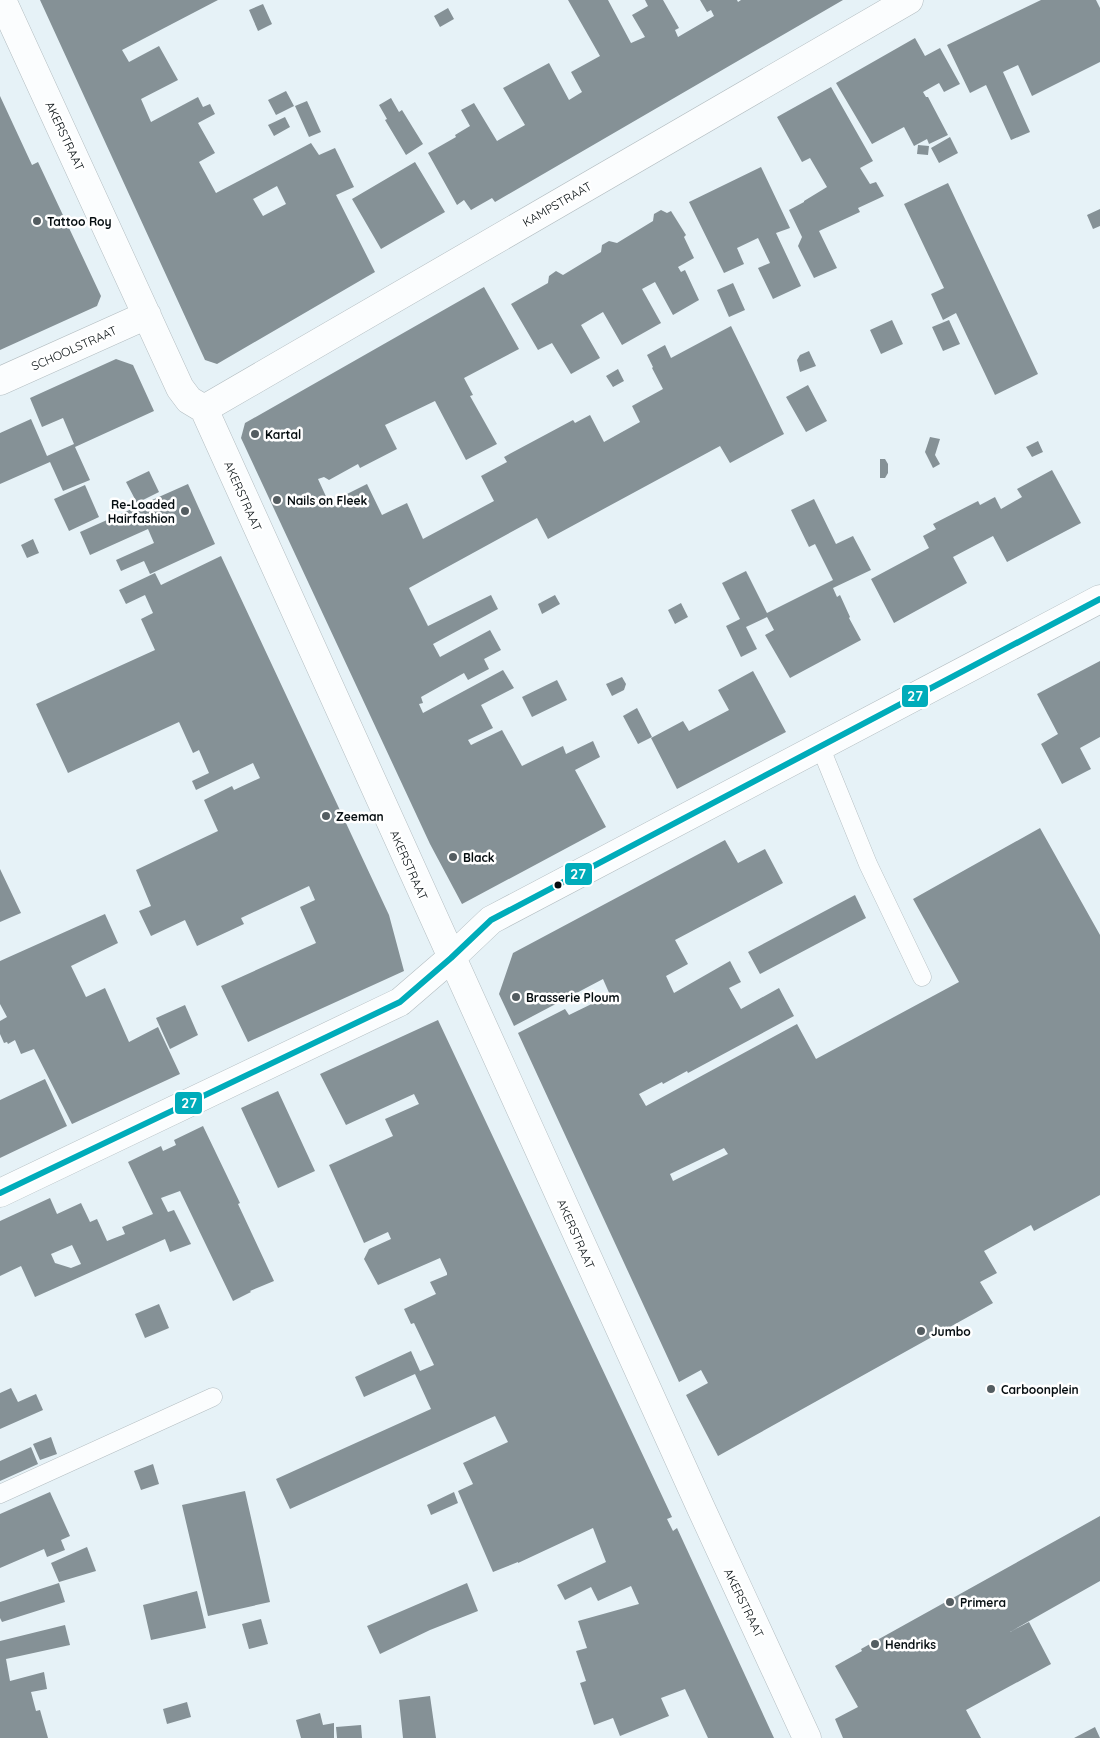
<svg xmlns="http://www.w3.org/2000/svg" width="1100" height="1738" viewBox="0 0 1100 1738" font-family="Quicksand,sans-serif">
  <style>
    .building { fill: #859196; fill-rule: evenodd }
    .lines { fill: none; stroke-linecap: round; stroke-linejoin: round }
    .service-casing { stroke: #b3bdc1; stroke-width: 19 }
    .minor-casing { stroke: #b3bdc1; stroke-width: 29 }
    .service { stroke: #fbfdfe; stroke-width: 18 }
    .minor { stroke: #fbfdfe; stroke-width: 28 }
    .bus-1-casing { stroke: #fff; stroke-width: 10 }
    .bus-1 { stroke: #00acba; stroke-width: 6 }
    .poi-dot { fill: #545d61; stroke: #fff; stroke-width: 2 }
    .bus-dot { fill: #050d10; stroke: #fff; stroke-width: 2 }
    .labels { text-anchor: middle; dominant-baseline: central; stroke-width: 5; stroke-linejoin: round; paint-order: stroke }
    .street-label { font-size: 12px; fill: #050d10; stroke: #fff }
    .poi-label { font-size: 12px; font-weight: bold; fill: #050d10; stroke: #fff; text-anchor: start }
    .line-badge { stroke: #fff; stroke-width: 2 }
    .badge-label { font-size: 14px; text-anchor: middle; font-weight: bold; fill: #fff }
  </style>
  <rect width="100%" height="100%" fill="#e6f2f7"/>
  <path class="building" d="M40 0H218L122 50 129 62 159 46 178 80 141 99 151 122 198 97 203 107 210 104 215 114 198 123 215 153 199 162 216 193 311 143 319 155 335 148 354 187 336 195 375 272 217 364 205 360ZM277 186 286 204 263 216 253 199Z
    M568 0H608L631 43 645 37 632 15 648 6 645 0H663L679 28 675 30 678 37 714 16 711 10 707 12 700 0H737L738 2 741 0H843L495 202 492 198 471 210 464 200 457 205 428 153 456 137 455 135 470 126 461 110 474 103 497 141 525 125 503 88 549 63 569 100 582 92 571 72 600 56Z
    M1041 0H1096L1100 8V62L1032 96 1018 65 1003 72 1030 132 1011 140 986 85 970 93 947 45Z
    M263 4 272 24 258 31 249 10Z
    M448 8 454 19 440 27 434 16Z
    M915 38 925 56 940 48 960 84 944 92 939 83 923 92 926 97H928L948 135 929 144 927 139 914 146 904 127 872 144 836 83Z
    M831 87 873 161 860 168 870 184 876 182 884 196 858 208 860 212 819 231 837 268 814 278 798 246 802 237 789 210 804 202V201L827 187 810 158 802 162 777 117Z
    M286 91 294 106 276 115 268 100Z
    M0 96 32 165 38 162 101 296 97 306 0 350Z
    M391 98 399 112 402 110 423 144 406 155 385 120 387 119 379 105Z
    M307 101 321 132 309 137 295 106Z
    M285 117 290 127 274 136 268 125Z
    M950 137 958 153 939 163 931 148Z
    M918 145 929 146 928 155 917 154Z
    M415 162 445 212 381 249 352 199Z
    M761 167 790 228 776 233 801 286 773 299 758 268 770 263 758 238 737 248 744 264 724 273 689 202Z
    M948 183 1038 374 995 395 956 313 943 320 931 294 944 288 904 204Z
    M1100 209V226L1093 229 1087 215Z
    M661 210 667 213 671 211 686 235 684 237 694 258 678 267 681 272 685 270 699 300 673 315 655 282 642 289 661 323 622 345 603 312 581 325 600 358 571 374 552 343 538 350 511 304 548 283 549 276 556 271 563 275 601 252 602 245 609 241 617 243 653 221 654 214Z
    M733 283 745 310 729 317 717 290Z
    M484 287 519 349 464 378 473 395 470 396 497 444 466 460 435 401 385 425 397 449 360 468 358 464 329 480 324 477 318 479 329 503 367 484 382 515 407 503 423 539 494 501 481 476 507 462 504 457 573 420 575 423 590 415 604 442 640 422 632 406 663 389 652 368 653 367 647 355 665 345 671 358 731 326 784 434 730 463 720 446 548 539 537 518 409 588 428 626 491 595 498 609 433 644 440 657 490 630 501 650 484 659 489 669 468 680 464 673 421 697 423 703 419 704 423 713 503 670 514 688 481 705 493 728 468 740 471 745 502 730 522 766 563 746 566 754 593 741 600 757 575 770 606 827 462 904 430 844 241 438 245 423Z
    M892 320 903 344 881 354 870 330Z
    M949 320 960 344 943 351 932 327Z
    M809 351 816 366 800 372 797 360 800 355Z
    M116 359 133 365 154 411 75 447 90 480 63 491 50 462 0 484V433L31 419 47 456 74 444 63 418 42 427 30 398Z
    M618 369 624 381 613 387 606 376Z
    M808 385 827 421 806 432 786 397Z
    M930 437 940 439 935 455 940 464 933 468 925 452Z
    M1038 441 1043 452 1032 457 1026 447Z
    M880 459H885L888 464V473L885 478H880Z
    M1052 470 1081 523 1007 562 993 536 972 547 953 557 967 583 894 623 871 579 929 548 923 536 936 529 933 524 978 501 980 505 995 497 1001 509 1022 497 1017 489Z
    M149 471 159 492 137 503 126 482Z
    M188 484 215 544 150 574 144 561 121 571 116 560 154 543 148 529 90 555 80 532Z
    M85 485 99 517 69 531 54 499Z
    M814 499 836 544 853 536 871 570 833 588 837 597 840 595 850 617 849 618 861 640 790 678 765 635 774 630 767 617 746 627 757 649 741 657 726 626 740 619 722 583 746 571 767 613 833 580 815 544 809 547 791 510Z
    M33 539 39 553 27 558 21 545Z
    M221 556 389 915 404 971 248 1042 221 986 316 943 300 907 315 900 309 886 241 918 244 924 197 946 185 920 151 936 139 911 151 906 136 870 218 831 204 800 232 786 234 790 260 778 253 763 196 790 192 781 209 773 199 750 193 753 179 722 68 773 36 704 155 650 141 619 153 613 145 595 126 604 119 590 155 573 161 585Z
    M555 595 560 604 542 614 538 604Z
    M681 603 688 617 675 624 668 610Z
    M1100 661V737L1080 748 1091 769 1062 784 1041 744 1058 734 1037 694Z
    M753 671 786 732 677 789 651 738 683 721 689 731 729 710 718 690Z
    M622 677 626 684 624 690 612 696 606 684Z
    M557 680 567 700 532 717 522 697Z
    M637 708 652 737 638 744 623 716Z
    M1040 828 1100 935V1195L1034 1231 1031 1225 984 1251 997 1273 980 1282 993 1303 718 1456 686 1395 708 1383 701 1370 679 1382 518 1033 565 1009 569 1015 610 995 603 979 514 1026 499 994 513 953 725 840 738 863 765 849 783 883 675 940 688 964 666 976 674 993 730 961 741 982 729 988 741 1009 779 988 794 1016 688 1073 687 1071 663 1084 662 1082 639 1094 646 1106 797 1024 816 1059 959 982 913 899ZM724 1148 728 1154 673 1181 670 1174Z
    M0 869 21 913 0 922Z
    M855 895 866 918 760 974 748 952Z
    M105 914 118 943 71 966 86 997 105 988 129 1042 158 1027 180 1074 72 1124 34 1049 21 1054 15 1040 8 1044 7 1042 4 1043 0 1034V1021L7 1017 0 1004V961Z
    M185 1005 198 1035 170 1049 156 1018Z
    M438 1020 672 1517 667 1519 673 1531 677 1528 774 1738H708L685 1689 661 1698 669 1716 620 1736 613 1718 594 1725 580 1683 586 1681 576 1651 587 1648 578 1621 639 1604 631 1586 598 1601 591 1587 565 1600 557 1585 606 1562 593 1528 518 1563V1562L493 1572 458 1491 473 1484 463 1463 508 1442 495 1416 290 1509 276 1479 431 1409 415 1374 364 1397 355 1377 411 1351 420 1371 434 1365 414 1323 411 1324 404 1309 436 1294 430 1282 447 1275V1273L440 1258 378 1285 364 1259 369 1249 391 1239 388 1232 364 1243 329 1165 393 1136 385 1119 419 1104 414 1094 346 1125 320 1074Z
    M45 1079 67 1126 0 1158V1100Z
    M278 1091 315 1171 278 1188 241 1108Z
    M203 1126 240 1203 238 1204 274 1281 250 1291 251 1292 233 1301 180 1191 161 1198 168 1212 174 1210 191 1244 170 1252 165 1239 35 1297 21 1266 0 1276V1221L50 1198 57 1214 81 1203 90 1222 97 1219 107 1241 125 1234 122 1227 153 1214 128 1162 161 1146 163 1151 176 1145 174 1140ZM72 1245 81 1264 71 1268 55 1263 51 1254Z
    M159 1304 169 1328 145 1338 135 1314Z
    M11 1388 18 1402 36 1394 43 1410 0 1429V1393Z
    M51 1437 57 1454 40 1460 33 1444Z
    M31 1447 38 1464 0 1481V1461Z
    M153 1464 159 1484 141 1490 134 1471Z
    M245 1491 270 1602 208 1616 182 1505Z
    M50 1492 70 1536 61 1540 65 1550 47 1557 44 1549 0 1568V1514Z
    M454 1492 458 1503 431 1515 427 1505Z
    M1100 1516V1581L1010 1632 1029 1622 1051 1664 966 1710 981 1738H843L835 1719 858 1707 835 1666 862 1651 861 1649Z
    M87 1547 96 1571 59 1582 51 1563Z
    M59 1583 65 1602 2 1622 0 1618V1602Z
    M467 1583 478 1611 430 1630 380 1654 367 1626Z
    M197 1591 206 1628 151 1640 143 1605Z
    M261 1619 268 1644 249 1649 242 1624Z
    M65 1625 70 1645 6 1659 10 1681 44 1672 47 1689 31 1692 36 1711 40 1710 48 1738H0V1641Z
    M430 1696 436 1738H403L399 1700Z
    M187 1702 191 1717 167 1724 163 1709Z
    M320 1713 323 1725 334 1723V1738H301L296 1720Z
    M361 1725 362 1738H337L336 1727Z
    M1095 1727 1100 1738H1074Z"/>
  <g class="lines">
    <g class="service-casing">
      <path id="service" d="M820 746 868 864 922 977
        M0 1494 213 1397"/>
    </g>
    <g class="minor-casing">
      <path id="minor" d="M2 0 180 388 189 400 204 409 700 1506 807 1738
        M0 381 147 315
        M204 409 909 0
        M0 1193 400 1002 451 958 491 920 1100 599"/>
    </g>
    <use href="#service" class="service"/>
    <use href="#minor" class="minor"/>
    <g class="bus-1-casing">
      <path id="bus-1" d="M0 1193 400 1002 451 958 491 920 1100 599"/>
    </g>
    <use href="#bus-1" class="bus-1"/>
  </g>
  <g class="poi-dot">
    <circle cx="37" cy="221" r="5"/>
    <circle cx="255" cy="434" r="5"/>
    <circle cx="277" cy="500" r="5"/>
    <circle cx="185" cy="511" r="5"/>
    <circle cx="326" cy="816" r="5"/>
    <circle cx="453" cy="857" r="5"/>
    <circle cx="516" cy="997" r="5"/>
    <circle cx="921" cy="1331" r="5"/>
    <circle cx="991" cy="1389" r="5"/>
    <circle cx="950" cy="1602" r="5"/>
    <circle cx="875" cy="1644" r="5"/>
  </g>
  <circle class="bus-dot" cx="558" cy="885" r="4.5"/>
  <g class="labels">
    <g class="street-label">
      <text transform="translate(65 136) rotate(65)">AKERSTRAAT</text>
      <text transform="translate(557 204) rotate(-30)">KAMPSTRAAT</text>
      <text transform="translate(74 348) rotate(-24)">SCHOOLSTRAAT</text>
      <text transform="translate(243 496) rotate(66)">AKERSTRAAT</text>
      <text transform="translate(409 865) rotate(66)">AKERSTRAAT</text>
      <text transform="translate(576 1234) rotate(66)">AKERSTRAAT</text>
      <text transform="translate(744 1603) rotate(64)">AKERSTRAAT</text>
    </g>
    <g class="poi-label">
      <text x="47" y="221">Tattoo Roy</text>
      <text x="265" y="434">Kartal</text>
      <text x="287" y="500">Nails on Fleek</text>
      <text x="175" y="504" text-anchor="end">Re-Loaded<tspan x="175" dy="14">Hairfashion</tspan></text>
      <text x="336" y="816">Zeeman</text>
      <text x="463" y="857">Black</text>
      <text x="526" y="997">Brasserie Ploum</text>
      <text x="931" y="1331">Jumbo</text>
      <text x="1001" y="1389">Carboonplein</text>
      <text x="960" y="1602">Primera</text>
      <text x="885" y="1644">Hendriks</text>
    </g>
  </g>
  <g class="line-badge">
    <rect x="901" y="684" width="28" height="24" rx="5" fill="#00acba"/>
    <rect x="564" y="862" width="29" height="24" rx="5" fill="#00acba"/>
    <rect x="174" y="1091" width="29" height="24" rx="5" fill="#00acba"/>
  </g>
  <g class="badge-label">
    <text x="915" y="701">27</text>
    <text x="578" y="879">27</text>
    <text x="189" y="1108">27</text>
  </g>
</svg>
